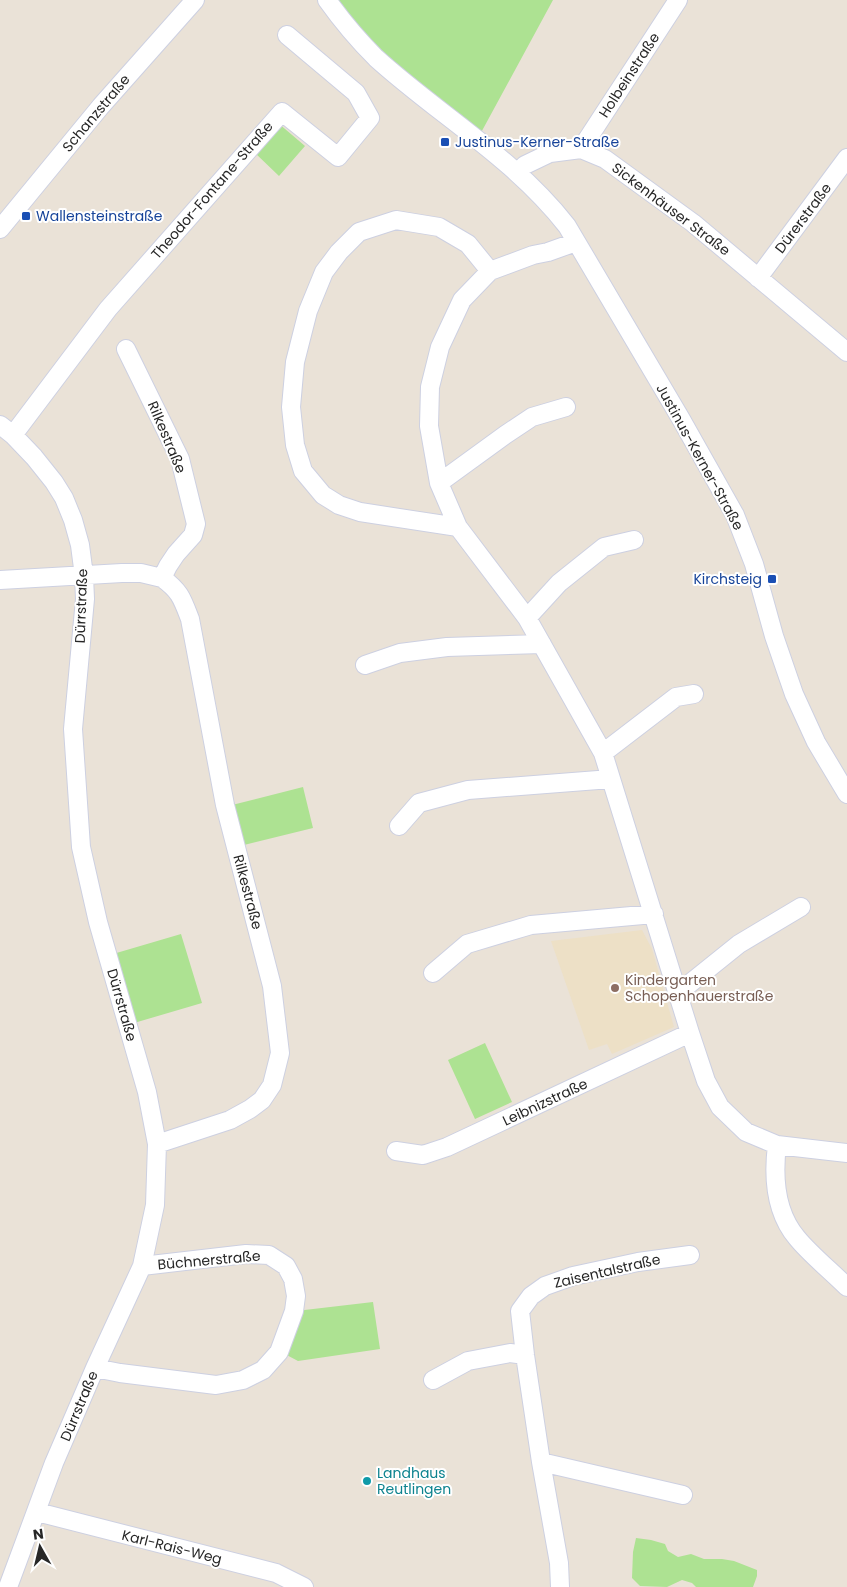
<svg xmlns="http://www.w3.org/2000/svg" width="847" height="1587" viewBox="0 0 847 1587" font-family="Poppins,sans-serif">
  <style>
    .education { fill: #ede0c6 }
    .green { fill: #ade292 }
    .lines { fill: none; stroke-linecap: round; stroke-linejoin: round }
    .minor-casing { stroke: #cdd0e1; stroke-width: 20 }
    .minor { stroke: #fff; stroke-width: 18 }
    .transit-dot { fill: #1a4fb4; stroke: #fff; stroke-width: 2 }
    .education-dot { fill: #8d6e63; stroke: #fff; stroke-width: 2 }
    .culture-dot { fill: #0f9aa8; stroke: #fff; stroke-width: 2 }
    .labels { text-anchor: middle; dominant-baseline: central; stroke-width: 4; stroke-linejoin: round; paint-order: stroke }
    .street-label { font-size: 14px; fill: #272727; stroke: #fff }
    .transit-label { font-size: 14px; fill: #164399; stroke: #fff; text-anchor: start }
    .education-label { font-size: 14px; fill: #785e54; stroke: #fff; text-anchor: start }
    .culture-label { font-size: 14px; fill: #0d838f; stroke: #fff; text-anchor: start }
  </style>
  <rect width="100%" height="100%" fill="#eae2d7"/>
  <path class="education" d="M642 930 652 949 674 1027 612 1054 607 1044 589 1050 551 941Z"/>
  <path class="green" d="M327 0H553L477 140 402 80Z
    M278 123 305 146 279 176 254 152Z
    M303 787 313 828 244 845 232 805Z
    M181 934 202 1003 134 1023 113 954Z
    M485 1043 512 1102 475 1119 448 1060Z
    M373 1302 380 1349 298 1361 281 1352 296 1311Z
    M636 1538 651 1540 665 1544 668 1551 678 1557 691 1554 704 1559H722L734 1561 757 1570V1576L753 1587H696L692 1583 682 1580 667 1587 640 1586 632 1578 633 1552Z"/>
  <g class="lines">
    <g class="minor-casing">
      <path id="minor" d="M327 0C342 21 358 40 376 58 439 115 514 158 567 226L681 419 735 515 754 564 774 636 794 694 816 742 847 794
        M581 149 678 0
        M518 173 525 165 550 153 581 149 605 159 693 223 847 352
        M0 229 101 106 195 0
        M576 242 548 252 533 255 490 271 462 300 440 347 430 387 429 426 439 483 458 527 527 618 603 753 690 1033 706 1081 720 1107 746 1132 777 1145 847 1153
        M758 278 847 158
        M126 349 180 459 196 524 193 535 176 554 168 566 162 578C180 591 182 598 190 619L225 805 272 986 280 1053 272 1085 262 1100 250 1109 230 1120 157 1144
        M0 425 13 435 34 457 54 482 64 498 73 520 80 545 84 576 85 599 73 729 81 847 98 922 147 1092 157 1144 155 1205 142 1266 95 1368 54 1463 8 1587
        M13 435 108 309 282 112 338 157 370 118 356 93 287 35
        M439 483 505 435 532 417 566 407
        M458 527 360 512 339 505 323 495 303 471 295 445 291 407 295 362 308 311 324 272 339 252 359 232 396 220 439 227 468 244 490 271
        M0 580 122 573H141L162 578
        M527 618 559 583 604 547 634 540
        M365 665 400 653 447 647 542 644
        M603 753 676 697 694 694
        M399 826 419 803 468 790 611 779
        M433 973 467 944 531 925 654 914
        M678 993 739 944 801 907
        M777 1145C773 1177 775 1212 797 1238 810 1254 832 1272 847 1287
        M396 1151 423 1155 447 1147 690 1033
        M95 1368 120 1373 216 1385 243 1380 263 1370 279 1352 294 1311 296 1296 293 1279 286 1266 269 1255 246 1254 142 1266
        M433 1380 468 1361 510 1353 525 1355
        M541 1462 683 1495
        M37 1512 276 1573 304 1587
        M560 1587 559 1563 541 1462 525 1355 520 1311 531 1296 545 1286 573 1276 638 1262 690 1255"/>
    </g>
    <use href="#minor" class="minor"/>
  </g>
  <g class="transit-dot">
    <rect x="440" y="137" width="10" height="10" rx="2.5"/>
    <rect x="21" y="211" width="10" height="10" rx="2.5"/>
    <rect x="767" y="574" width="10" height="10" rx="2.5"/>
  </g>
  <circle class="education-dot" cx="615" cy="988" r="5"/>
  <circle class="culture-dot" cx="367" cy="1481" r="5"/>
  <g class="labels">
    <g class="street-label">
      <text transform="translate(629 75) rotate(-57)">Holbeinstraße</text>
      <text transform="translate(96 113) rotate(-50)">Schanzstraße</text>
      <text transform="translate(212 190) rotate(-49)">Theodor-Fontane-Straße</text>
      <text transform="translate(671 209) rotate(37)">Sickenhäuser Straße</text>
      <text transform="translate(803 218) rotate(-53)">Dürerstraße</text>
      <text transform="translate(167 437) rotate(67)">Rilkestraße</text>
      <text transform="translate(700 457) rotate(61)">Justinus-Kerner-Straße</text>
      <text transform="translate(81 606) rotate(-88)">Dürrstraße</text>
      <text transform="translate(248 892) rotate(75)">Rilkestraße</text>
      <text transform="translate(122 1005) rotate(74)">Dürrstraße</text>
      <text transform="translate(545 1102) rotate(-25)">Leibnizstraße</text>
      <text transform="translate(209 1260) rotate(-5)">Büchnerstraße</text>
      <text transform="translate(607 1271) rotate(-13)">Zaisentalstraße</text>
      <text transform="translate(79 1406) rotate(-67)">Dürrstraße</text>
      <text transform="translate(172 1547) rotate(14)">Karl-Rais-Weg</text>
    </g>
    <g class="transit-label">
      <text x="455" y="142">Justinus-Kerner-Straße</text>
      <text x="36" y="216">Wallensteinstraße</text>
      <text x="762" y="579" text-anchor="end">Kirchsteig</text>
    </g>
    <g class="education-label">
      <text x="625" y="980">Kindergarten<tspan x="625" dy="16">Schopenhauerstraße</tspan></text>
    </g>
    <g class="culture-label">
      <text x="377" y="1473">Landhaus<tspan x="377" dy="16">Reutlingen</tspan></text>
    </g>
  </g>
  <g transform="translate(40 1547) rotate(352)" stroke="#ffffff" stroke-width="4" paint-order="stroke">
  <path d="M0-4L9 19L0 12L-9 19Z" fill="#272727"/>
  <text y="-8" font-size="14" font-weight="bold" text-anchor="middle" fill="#272727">N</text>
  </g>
</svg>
